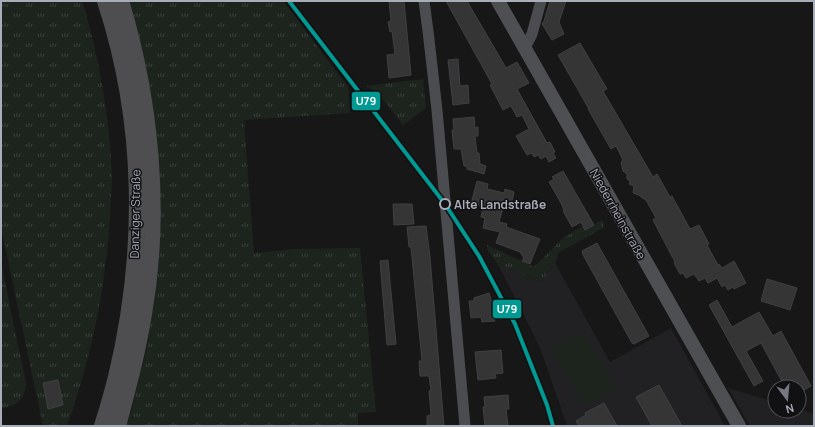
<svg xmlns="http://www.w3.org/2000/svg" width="815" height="427" viewBox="0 0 815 427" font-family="Manrope,sans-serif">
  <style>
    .built { fill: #212123 }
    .grass { fill: url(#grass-tufts) }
    .green { fill: #1d241e }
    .building { fill: #353536; stroke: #3f4043 }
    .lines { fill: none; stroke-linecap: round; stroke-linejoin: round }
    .minor { stroke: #4b4c50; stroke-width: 11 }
    .major { stroke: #4d4f52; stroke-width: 14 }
    .highway { stroke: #4e4e51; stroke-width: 16 }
    .metro-1-casing { stroke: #111113; stroke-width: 7 }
    .metro-1 { stroke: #009a93; stroke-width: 4 }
    .stop-dot { fill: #111113; stroke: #a8adb8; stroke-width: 2 }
    .labels { text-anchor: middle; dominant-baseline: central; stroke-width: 3; stroke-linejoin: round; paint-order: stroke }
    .stop-label { font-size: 12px; font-weight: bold; fill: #a8adb8; stroke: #111113; text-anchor: start }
    .street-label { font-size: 12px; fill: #a8adb8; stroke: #111113 }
    .line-badge { stroke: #111113; stroke-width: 1.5 }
    .badge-label { font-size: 11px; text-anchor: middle; font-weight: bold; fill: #fff }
  </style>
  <defs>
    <pattern id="grass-tufts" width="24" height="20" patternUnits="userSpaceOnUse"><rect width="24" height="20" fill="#1d241e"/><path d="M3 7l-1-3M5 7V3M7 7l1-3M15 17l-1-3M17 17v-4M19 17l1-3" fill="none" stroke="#3b413d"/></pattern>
  </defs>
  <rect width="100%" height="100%" fill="#171717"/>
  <path class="built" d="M497 263 541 282 555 263 610 362 671 328 725 426H567L560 405 540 348 522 311Z
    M728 388 775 402V411H799V409L814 414V426H750Z"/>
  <path class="grass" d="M1 1H82C99 55 110 120 112 177 112 190 110 203 110 216 106 287 91 359 67 426H43L1 227Z
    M128 1H283L348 87 350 113 244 120 254 253 294 249 360 248 376 412 358 413V426H125L131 412 148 343 156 265Z
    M423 79 426 108 403 125 377 92 366 86Z
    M602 220 604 224 603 228 558 253 557 260 541 282 497 263 488 251 487 245 534 267 563 238 583 226 586 230Z
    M1 263 26 383C25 401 17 404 1 409Z"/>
  <path class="green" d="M584 333 615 389 584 406 553 350Z"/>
  <path class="building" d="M389 1H404L411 75 389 78 387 55 395 54 392 31 390 32 388 22 391 21Z
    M446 1H467L506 68 517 62 529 83 517 89 547 143 550 142 555 152 553 153 556 158 549 162 546 156 541 159 538 155 534 157 532 153 527 155 516 136 529 129 522 115 517 117 511 106 503 110 490 85 492 84Z
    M550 1H566L559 22 564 34 552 40 542 24 544 21Z
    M580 43 607 89 603 91 653 177 657 174 670 197 672 196 690 229 699 225 709 244 707 245 718 265 719 264 722 268 734 261 746 283 734 289 733 287 728 290 725 285 722 287 717 278 708 283 705 278 699 281 694 274 686 278 683 273 680 274 674 263 675 262 653 220 656 218 646 200 641 197V196L633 193 634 186 629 184 630 181 627 179V174L623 171 621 162 623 160 616 146 611 149 588 109H589L558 55Z
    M458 59 460 86 468 85 469 103 453 105 448 60Z
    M474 117 475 128 478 127V136H475L477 153H479L480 164 486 166 484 174 467 169V166H464L461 149H454L452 130H454L453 119Z
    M563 171 594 225 585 230 581 222 572 227 563 211 564 210 561 203 549 182 554 179 552 177Z
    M477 181 488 184 487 189 504 193 505 189 514 192 511 206 504 204 499 222 507 224 506 227 540 239 530 264 522 261 524 258 520 252 496 243 500 232 483 228 485 218 481 217 483 207 471 204Z
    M393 204H412L414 224 394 225Z
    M426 226 430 257 444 426H427V416L431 415 429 391H431L429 376H420L419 361H422L411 247H409L407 227Z
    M597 243 649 336 634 344 632 343 582 253H583L582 251Z
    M388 260 396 344 387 345 380 261Z
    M767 279 797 288 790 310 761 301Z
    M489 293 496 317 494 318 495 321 482 322 481 317 471 318 469 301H474V298Z
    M717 300 732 327 759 312 773 336 781 331 811 386 799 393V387H785L761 343 746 351 763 381 754 386 709 305Z
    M501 350 503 373 495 374 496 378 478 380 475 352Z
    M58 380 63 405 48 409 43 383Z
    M659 385 682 426H652L636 397Z
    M508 395 509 409H506L508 426H485L483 407H485L484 397Z
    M604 403 617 426H579L576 421 586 415 585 413Z"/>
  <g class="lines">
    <path class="minor" d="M424 1 428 31 437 110 465 426
      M525 48 532 34 541 1"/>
    <path class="major" d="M498 1 739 426"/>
    <path class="highway" d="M102 426C107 410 112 393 116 377 146 252 145 123 105 1
      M118 426C128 389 138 352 144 314 162 211 151 100 121 1"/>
    <g class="metro-1-casing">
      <path id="metro-1" d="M289 1 445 204 479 256 515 324 547 405 553 426"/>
    </g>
    <use href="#metro-1" class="metro-1"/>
  </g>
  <circle class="stop-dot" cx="445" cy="204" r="5"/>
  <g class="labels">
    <g class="stop-label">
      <text x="454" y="204">Alte Landstraße</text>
    </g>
    <g class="street-label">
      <text transform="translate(135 214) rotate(-89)">Danziger Straße</text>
      <text transform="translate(618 214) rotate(61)">Niederrheinstraße</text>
    </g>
  </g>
  <g class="line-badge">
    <rect x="351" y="91" width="30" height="20" rx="4" fill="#009a93"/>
    <rect x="492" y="299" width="30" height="20" rx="4" fill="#009a93"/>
  </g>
  <g class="badge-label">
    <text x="366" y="105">U79</text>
    <text x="507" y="313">U79</text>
  </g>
  <rect width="815" height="427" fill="none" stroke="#a8adb8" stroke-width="4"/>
  <g transform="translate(787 399) rotate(164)"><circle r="19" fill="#111113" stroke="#4d4f55"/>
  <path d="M0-3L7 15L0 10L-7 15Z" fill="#757880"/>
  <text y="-6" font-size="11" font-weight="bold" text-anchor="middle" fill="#a8adb8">N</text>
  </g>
</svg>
